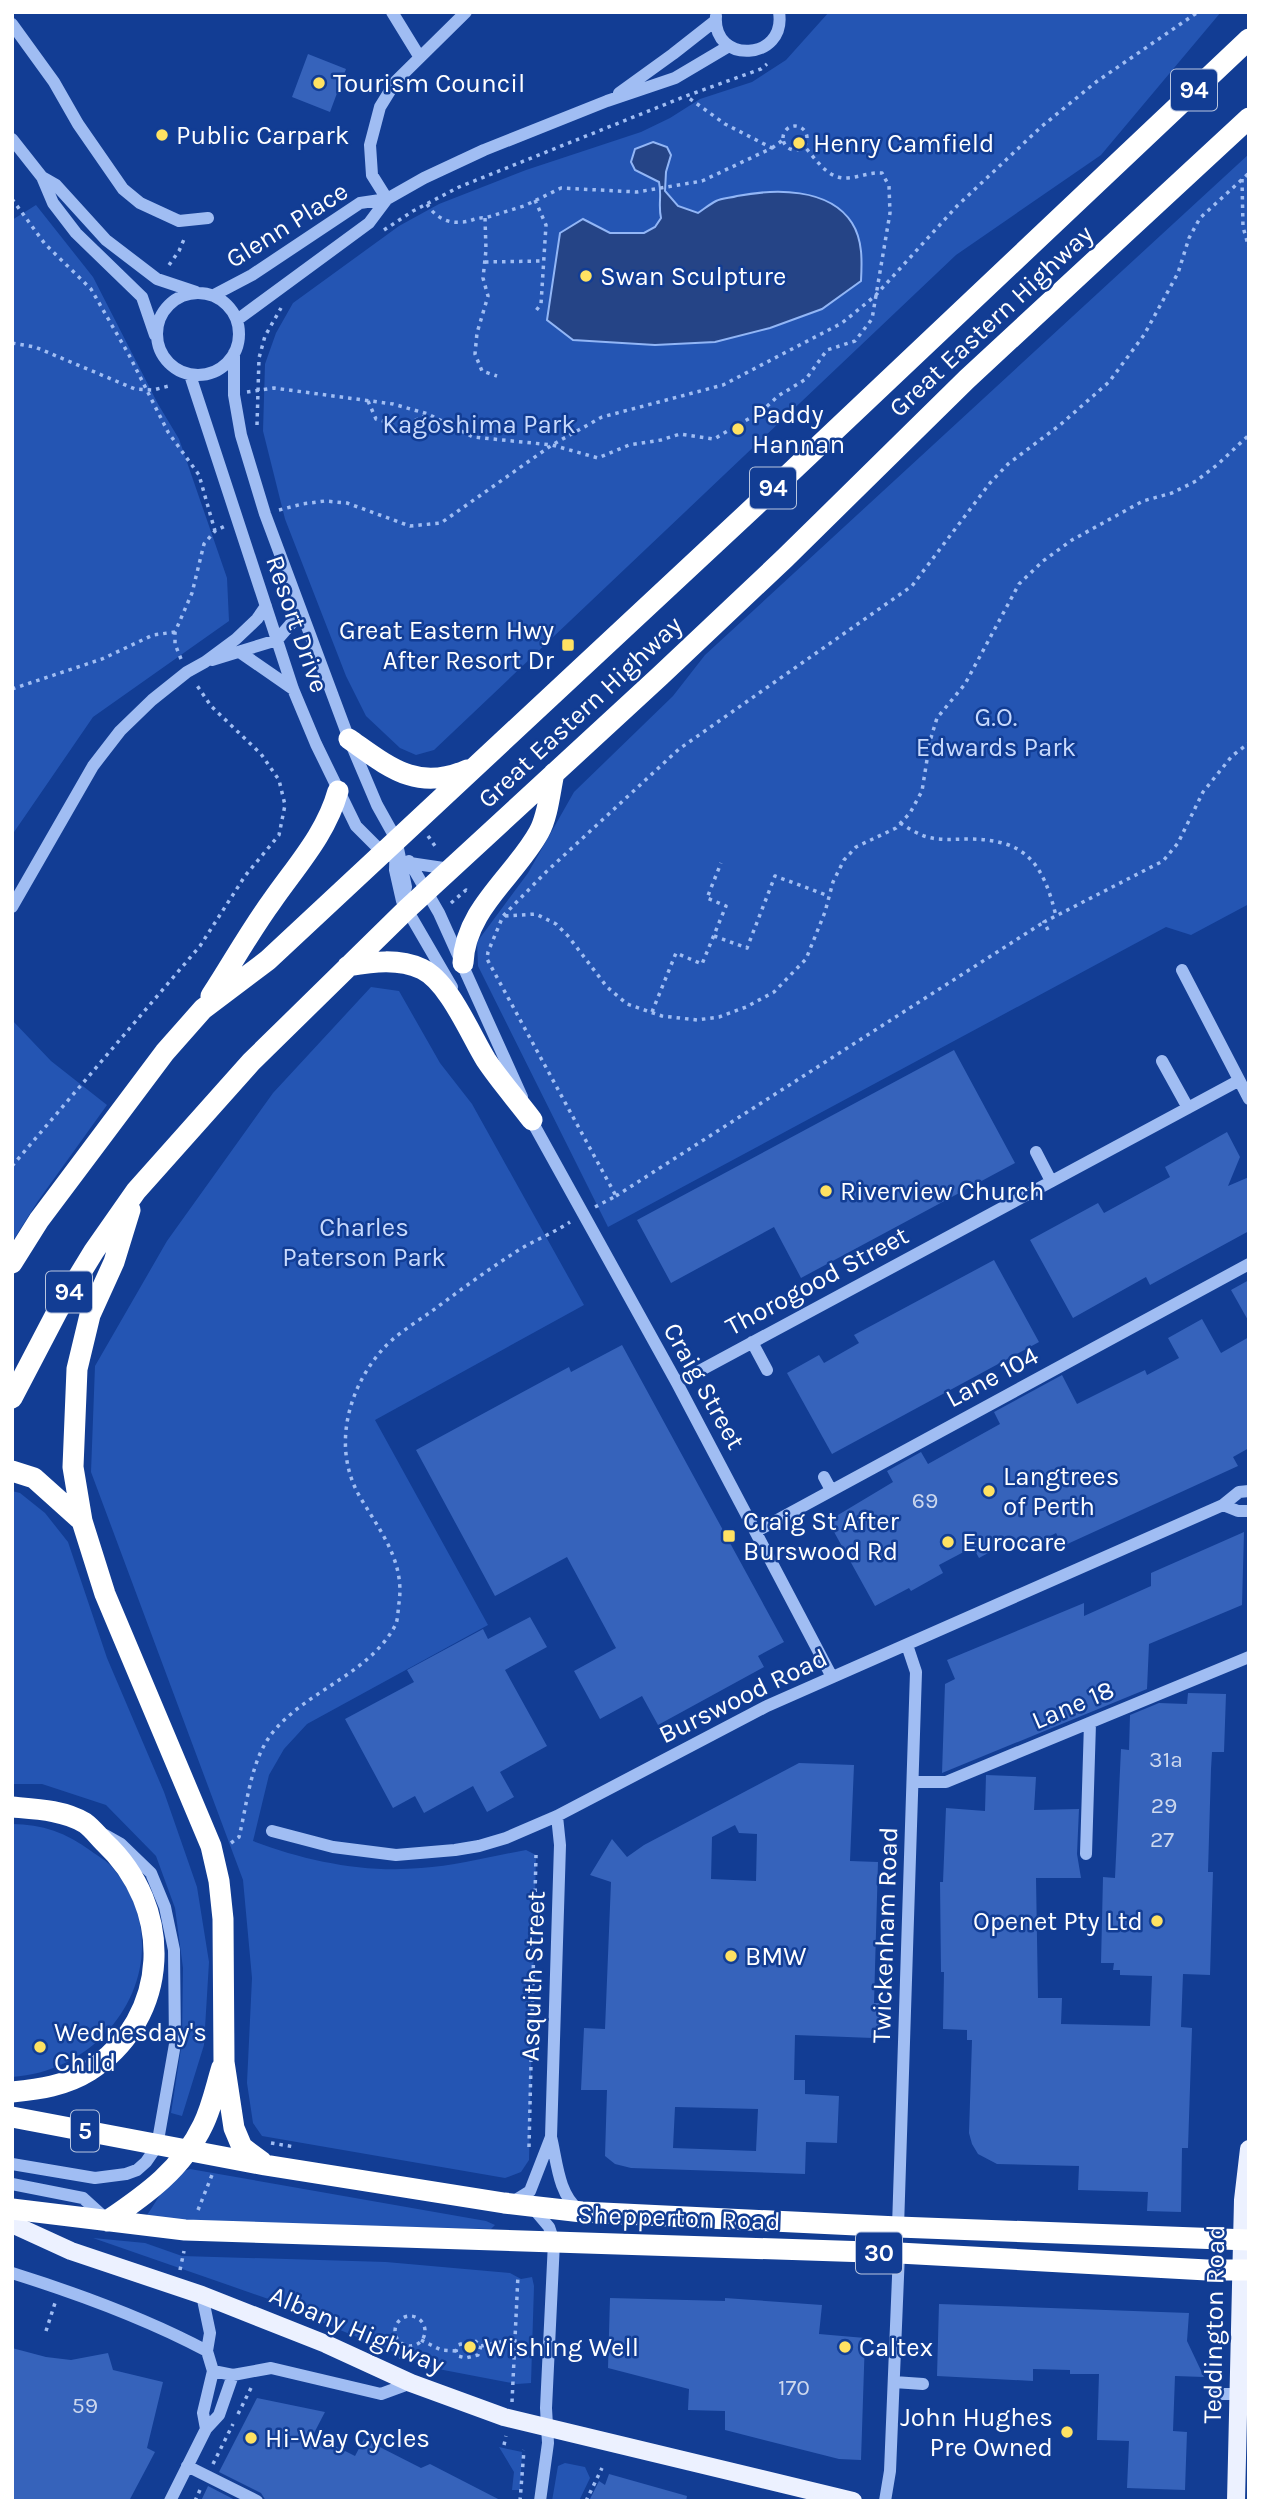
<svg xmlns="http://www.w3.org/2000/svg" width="1261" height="2513" viewBox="0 0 1261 2513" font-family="Karla,sans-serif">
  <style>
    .green { fill: #2455b3 }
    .water { fill: #254486; stroke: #92b6f6; stroke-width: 2 }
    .building { fill: #3663bb; fill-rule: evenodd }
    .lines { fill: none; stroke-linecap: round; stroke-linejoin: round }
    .path { stroke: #a0bdf3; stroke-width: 3.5; stroke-dasharray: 3.5 5; stroke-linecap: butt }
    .minor { stroke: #a0bdf3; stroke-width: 12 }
    .major { stroke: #ecf1ff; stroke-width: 18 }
    .highway { stroke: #fff; stroke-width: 21 }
    .poi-dot { fill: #ffe262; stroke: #123d94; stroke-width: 2.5 }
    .labels { text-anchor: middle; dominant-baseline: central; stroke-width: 5; stroke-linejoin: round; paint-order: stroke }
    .number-label { font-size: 23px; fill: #cdd8ee }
    .shield { fill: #123d94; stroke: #b8c5df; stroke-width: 2 }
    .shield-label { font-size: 24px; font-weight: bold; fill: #fff }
    .poi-label { font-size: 26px; fill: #fff; stroke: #123d94; text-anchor: start }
    .street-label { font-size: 26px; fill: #fff; stroke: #123d94 }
    .park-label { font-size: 26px; fill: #c8dafd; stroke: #123d94 }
  </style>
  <rect width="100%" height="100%" fill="#123d94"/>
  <path class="green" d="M829 12H1221L1101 155 956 255 434 750 416 755 400 748 366 716 346 676 285 519 263 431 265 364 276 333 293 303 399 226 439 204 526 170 641 132 670 118 700 99 752 82 786 60Z
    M1249 154V904L1191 935 1166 927 608 1227 478 966 477 942 528 873 574 792 673 696 705 655Z
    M36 205 93 277 158 404 179 439 227 578 229 621 93 717 12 835V220Z
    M371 987 399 991 440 1063 472 1104 584 1305 375 1420 488 1625 307 1724 284 1749 269 1775 253 1841C306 1861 364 1873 421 1868 456 1866 492 1856 526 1850L536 1855 529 2160 521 2172 505 2178 262 2136 253 2123 247 2083 252 1978 243 1880 91 1472 95 1366 167 1241 273 1093Z
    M12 1020 51 1061 107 1105 38 1201 12 1242Z
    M12 1491 20 1493 45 1513 68 1542 107 1658 164 1792 197 1887 209 1962 204 2045 182 2116 171 2113 182 2042 183 1968 175 1908 156 1856 106 1805 42 1784H12Z
    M12 1824C42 1824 67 1833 91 1851 98 1856 107 1861 112 1867 184 1952 117 2070 12 2077Z
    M190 2169 486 2221 495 2225 491 2229 180 2221 147 2215C159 2198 169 2175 190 2169Z
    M93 2238 145 2243 182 2256 386 2262 510 2273 521 2279 532 2277 534 2286 531 2383 517 2384 433 2368 340 2330 280 2303Z
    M499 2447 522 2452 520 2490H512L514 2472Z
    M565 2463 585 2467 590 2478 579 2501H552L558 2466Z"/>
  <path class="water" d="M653 142 667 147 671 155 666 172 665 191 678 206 698 213C704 209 710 204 716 201 722 198 731 198 737 196 774 189 829 187 852 223 863 240 862 262 861 281L822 309 770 328 715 342 655 345 573 340 547 320 560 233 583 219 610 233H644L655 227 661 218C658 205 662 195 659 182L635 170 631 162 635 149Z"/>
  <path class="building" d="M308 54 346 69 330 112 292 97Z
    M954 1050 1015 1163 801 1278 774 1227 671 1283 637 1220Z
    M1227 1132 1240 1157 1228 1186 1249 1177V1231L1150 1285 1146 1277 1073 1318 1030 1240 1098 1203 1104 1213 1170 1177 1165 1167Z
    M994 1260 1039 1342 832 1454 787 1373 819 1355 824 1363 859 1343 854 1335Z
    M1249 1280V1322L1231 1290Z
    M1202 1319 1221 1353 1249 1337V1448L1233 1457 1238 1466 1063 1546 1056 1533 1022 1551 1015 1538 979 1558 973 1547 939 1565 943 1573 911 1591 909 1588 875 1606 828 1521 893 1482 887 1471 921 1452 928 1464 1000 1424 994 1412 1062 1375 1077 1404 1145 1370 1147 1375 1179 1358 1168 1338Z
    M622 1345 784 1642 758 1656 764 1667 658 1725 642 1696 600 1719 574 1671 616 1648 567 1557 495 1596 416 1450 569 1367 571 1372Z
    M1244 1532 1242 1605 1149 1644 1147 1689 942 1773 945 1684 955 1679 947 1660 1084 1603V1616L1151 1586V1573Z
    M530 1617 547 1647 505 1670 547 1746 500 1772 514 1797 487 1812 473 1786 424 1813 415 1796 393 1808 345 1719 414 1682 407 1670 483 1629 488 1639Z
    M1188 1693 1226 1694 1224 1752H1212L1211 1769 1208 1872H1213L1210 1975 1183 1974 1181 2027 1192 2028 1188 2148H1182L1181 2212 1147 2211 1148 2192 1078 2190 1079 2166 997 2164 978 2154 972 2144 969 2133 972 2040H967V2030L943 2029 944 1972H941L940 1882H943L946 1808 985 1811 986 1775 1036 1777 1034 1810 1079 1809 1077 1854 1081 1878H1036L1038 1998H1062L1061 2024 1150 2026 1152 1976 1120 1975V1970H1113L1114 1963H1101L1103 1877 1115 1878 1121 1749 1129 1750 1130 1715 1159 1703 1187 1704Z
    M799 1763 854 1765 850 1861 878 1862 874 2003H880L879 2033H873V2038L795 2035 794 2080H805V2094L839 2096 837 2143 806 2142 805 2174 631 2168 615 2164 605 2156 607 2090H581L584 2028 605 2029 611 1882 590 1875 612 1839 627 1857 644 1845ZM735 1825 739 1833 757 1834 756 1881 711 1879 712 1837ZM675 2107 758 2109 756 2151 673 2148Z
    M610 2298 725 2301V2298L822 2305 819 2334 865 2338 861 2460 839 2459 725 2430V2411L688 2410 689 2389 608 2368Z
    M939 2304 1189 2313 1187 2341 1204 2377 1175 2376 1173 2431 1187 2432 1185 2490 1127 2488 1129 2441 1097 2440 1099 2374H1070V2370L1033 2369V2381L937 2376Z
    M12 2348 46 2357 71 2360 108 2353 113 2370 163 2382 147 2448 155 2452 129 2501H12Z
    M257 2398 325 2412 313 2435 355 2456 364 2439 421 2468 430 2464 502 2501H266L261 2493 219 2472Z
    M609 2474 687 2496 686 2501H589L599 2481 605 2485Z
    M208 2486 237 2501H201Z"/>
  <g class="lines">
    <path class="path" d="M783 138a12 12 0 1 1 24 0a12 12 0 1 1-24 0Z
      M772 148 783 140
      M1242 179 1243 227 1249 248
      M12 199 45 244 91 289 129 355 168 432 199 475 215 531
      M535 200 546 225 541 304 535 312
      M427 204C434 216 447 224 462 222 470 222 476 217 485 218L524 206 561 188 637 192 702 181 772 148 725 124 686 96
      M485 218 486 250 483 278 488 296 477 333 475 354 482 371 497 376
      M384 230 413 211 459 187 686 96 761 69 767 64
      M485 262 543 261
      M169 265 179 251 185 237
      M12 343 35 347 135 389 153 390 169 386
      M247 392 274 388 393 404 428 414 473 437 552 445 598 458 629 445 661 440 680 434 714 439 762 411 778 396 806 379 827 350 855 341 872 319 890 213 889 186 882 173C870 172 860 177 848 178 828 180 816 159 804 146
      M368 401 376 419C395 425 411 425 428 414
      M257 425 259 358 265 336 281 308
      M279 510 302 504 325 501 347 503 410 526 441 523 552 445 602 417 723 385 842 323 875 296 957 206 1041 127 1096 82 1198 12
      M181 659 175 644V632L192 593 204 544 215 531 225 526
      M12 689 102 659 153 635 175 632
      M900 823C908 828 916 833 924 836 939 841 953 839 968 839 1026 839 1043 863 1056 916
      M428 836 435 846
      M451 903 466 890 470 893
      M505 916 536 914 556 924 568 936 607 987 627 1004 662 1016 697 1020 719 1017 746 1007 774 992 806 959 825 912 833 882 844 860 856 847 896 828 910 813 922 791 930 741 937 718 965 684 1019 584 1043 561 1072 540 1143 501 1172 493 1196 481 1217 465 1249 435
      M1048 930 1044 922 1163 861 1178 843 1203 792 1232 756 1249 743
      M714 936 747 948 775 876 829 896
      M652 1012 676 953 702 964 726 906 707 898 721 863
      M12 1166 200 946 245 876 279 835 285 805 279 780 261 754 211 706 196 684
      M616 1196 1044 922
      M595 1207 616 1196 487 959 488 952 503 916 546 872 679 749 912 586 990 483 1008 464 1060 425 1109 382 1144 335 1178 273 1189 238 1200 218 1249 173
      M231 1843 239 1837C247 1805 250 1764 270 1736 303 1691 369 1676 396 1624 398 1618 398 1610 399 1603 405 1561 380 1531 360 1497 332 1449 347 1390 382 1350 395 1335 415 1323 432 1311 459 1291 486 1271 514 1253 532 1241 552 1234 570 1222
      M271 2143 295 2147
      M529 2147 536 1855
      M198 2210 212 2175
      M180 2270 184 2251
      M395 2331a15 15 0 1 1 30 0a15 15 0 1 1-30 0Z
      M46 2331 55 2303
      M421 2340 441 2350 456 2351
      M481 2346 478 2355 466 2358 458 2356 456 2351 458 2345 474 2340 481 2346 514 2339
      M401 2359 406 2345
      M512 2402 518 2275
      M238 2414 251 2388
      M504 2445 506 2436
      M213 2464 233 2424
      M195 2501 200 2490
      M520 2501 524 2450
      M586 2501 602 2468"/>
    <path class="minor" d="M392 12 419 56
      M716 16C712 65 787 61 779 12
      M12 24 54 82 78 124 123 189 140 203 179 221 208 218
      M619 93 673 54 715 21
      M12 139 42 177 53 203 76 233 142 297 155 335
      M42 177 56 185 106 240 157 279 196 292
      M387 199 372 175 370 145 380 107 396 81 466 12
      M157 334a41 41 0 1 1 82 0a41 41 0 1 1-82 0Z
      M214 295 252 275 360 203 387 199 424 178 484 150 607 101 675 78 729 46
      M237 320 369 223 387 199
      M234 353V395L241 435 265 514 349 739 377 805 396 839 406 887 403 898
      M190 375 293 689 316 744 356 826 382 852 403 862 450 869
      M241 653 293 689
      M212 660 277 640 301 612
      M396 841 395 870 402 901 452 987
      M409 861 439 913 522 1097
      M12 907 93 766 120 731 152 700 187 672 205 662 236 639 257 619 266 606
      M1182 970 1249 1099
      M1162 1061 1188 1108
      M529 1116 677 1383 832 1677
      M1036 1152 1051 1181
      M752 1342 767 1370
      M677 1383 1238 1081
      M824 1477 831 1490
      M1223 1505 1238 1511H1249
      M757 1531 1249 1264
      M913 1782H946L1249 1657
      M272 1831 333 1847 396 1855 455 1850 479 1846 506 1838 557 1816 767 1706 1223 1505 1239 1492 1249 1491
      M1086 1854 1090 1723
      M551 2137C557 2161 558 2194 579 2210
      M12 2164 95 2178 126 2174 137 2170 146 2162 157 2146 175 2044 174 1950 165 1907 151 1873 121 1844 105 1835
      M12 2184 83 2198 105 2218
      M514 2201 530 2191 551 2137 560 1845 557 1816
      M533 2208 549 2227 554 2242 546 2408 548 2443 540 2501
      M898 2227 916 1672 907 1645
      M12 2273C79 2294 145 2318 207 2351
      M202 2295 210 2333 207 2351 213 2371 233 2375 271 2368 381 2394 411 2383
      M894 2382 923 2384
      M1214 2394H1237
      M206 2429 203 2413 213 2371
      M187 2466 257 2501
      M170 2501 206 2429 219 2415 233 2375
      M885 2501 890 2471 899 2253"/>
    <path class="major" d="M12 2224 71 2251 202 2295 326 2344 411 2383 504 2417 853 2501
      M1236 2501 1243 2200 1249 2149"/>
    <path class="highway" d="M349 739C389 767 417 792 467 770
      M463 963C465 909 515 876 539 832 548 816 550 791 554 773
      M348 966C373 962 398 958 422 969 449 982 470 1034 486 1060 500 1081 517 1100 532 1120
      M211 996C232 964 250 931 272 901 297 865 326 834 338 791
      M130 1210 114 1262 90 1315 77 1369 73 1467 82 1521 105 1594 211 1846 219 1881 223 1919 224 2062 234 2128 242 2147 262 2162
      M12 1263 39 1220 165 1052 203 1009 268 960 755 506 1249 39
      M12 1398 58 1310 94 1251 136 1191 251 1062 406 910 660 676 785 558 967 379 1249 118
      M12 1471 34 1478 82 1521
      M12 1807C35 1809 64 1810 85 1823 92 1828 98 1836 104 1842 174 1907 172 2017 89 2071 65 2086 40 2089 12 2092
      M12 2117 265 2165 504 2203 582 2212 898 2227 1249 2240
      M12 2209 185 2230 899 2253 1207 2270H1249
      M107 2221C147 2194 182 2169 203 2125 212 2107 216 2086 222 2067"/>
  </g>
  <g class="poi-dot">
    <circle cx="319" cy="83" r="7"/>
    <circle cx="162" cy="135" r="7"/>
    <circle cx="799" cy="143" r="7"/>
    <circle cx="586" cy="276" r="7"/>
    <circle cx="738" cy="429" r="7"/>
    <rect x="561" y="638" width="14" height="14" rx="3.5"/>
    <circle cx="826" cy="1191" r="7"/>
    <circle cx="989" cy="1491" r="7"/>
    <rect x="722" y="1529" width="14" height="14" rx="3.5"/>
    <circle cx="948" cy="1542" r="7"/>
    <circle cx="1157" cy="1921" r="7"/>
    <circle cx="731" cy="1956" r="7"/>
    <circle cx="40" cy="2047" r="7"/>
    <circle cx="470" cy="2347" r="7"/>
    <circle cx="845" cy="2347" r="7"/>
    <circle cx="1067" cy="2432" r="7"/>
    <circle cx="251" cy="2438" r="7"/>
  </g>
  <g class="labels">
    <g class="number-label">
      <text x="925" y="1500">69</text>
      <text x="1166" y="1759">31a</text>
      <text x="1164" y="1805">29</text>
      <text x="1162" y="1839">27</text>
      <text x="794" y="2387">170</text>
      <text x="85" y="2405">59</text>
    </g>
    <g class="shield">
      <rect x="1171" y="69.5" width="46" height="41" rx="5"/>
      <rect x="750" y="467.5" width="46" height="41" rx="5"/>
      <rect x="46" y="1271.5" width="46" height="41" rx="5"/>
      <rect x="71" y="2110.5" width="28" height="41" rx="5"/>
      <rect x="856" y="2232.5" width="46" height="41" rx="5"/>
    </g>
    <g class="shield-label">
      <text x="1194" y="90">94</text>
      <text x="773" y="488">94</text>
      <text x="69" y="1292">94</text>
      <text x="85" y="2131">5</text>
      <text x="879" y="2253">30</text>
    </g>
    <g class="poi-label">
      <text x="333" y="83">Tourism Council</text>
      <text x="176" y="135">Public Carpark</text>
      <text x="813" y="143">Henry Camfield</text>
      <text x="600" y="276">Swan Sculpture</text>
      <text x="752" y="414">Paddy<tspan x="752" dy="30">Hannan</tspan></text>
      <text x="554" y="630" text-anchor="end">Great Eastern Hwy<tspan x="554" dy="30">After Resort Dr</tspan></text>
      <text x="840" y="1191">Riverview Church</text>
      <text x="1003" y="1476">Langtrees<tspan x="1003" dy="30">of Perth</tspan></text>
      <text x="743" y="1521">Craig St After<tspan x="743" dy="30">Burswood Rd</tspan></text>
      <text x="962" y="1542">Eurocare</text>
      <text x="1143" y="1921" text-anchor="end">Openet Pty Ltd</text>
      <text x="745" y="1956">BMW</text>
      <text x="54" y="2032">Wednesday's<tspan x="54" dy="30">Child</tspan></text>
      <text x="484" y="2347">Wishing Well</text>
      <text x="859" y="2347">Caltex</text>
      <text x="1053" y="2417" text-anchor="end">John Hughes<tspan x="1053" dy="30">Pre Owned</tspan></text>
      <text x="265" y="2438">Hi-Way Cycles</text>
    </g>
    <g class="street-label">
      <text transform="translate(287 225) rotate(-32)">Glenn Place</text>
      <text transform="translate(991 321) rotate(-43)">Great Eastern Highway</text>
      <text transform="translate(297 624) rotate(71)">Resort Drive</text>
      <text transform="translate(580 712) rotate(-43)">Great Eastern Highway</text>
      <text transform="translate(817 1281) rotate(-28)">Thorogood Street</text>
      <text transform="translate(992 1377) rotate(-28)">Lane 104</text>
      <text transform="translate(704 1386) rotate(61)">Craig Street</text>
      <text transform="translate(743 1696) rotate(-26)">Burswood Road</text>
      <text transform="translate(1073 1705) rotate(-23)">Lane 18</text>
      <text transform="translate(885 1935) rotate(-88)">Twickenham Road</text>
      <text transform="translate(533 1976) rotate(-88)">Asquith Street</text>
      <text transform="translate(679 2218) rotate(2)">Shepperton Road</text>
      <text transform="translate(1214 2324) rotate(-89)">Teddington Road</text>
      <text transform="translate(357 2330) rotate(23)">Albany Highway</text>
    </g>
    <g class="park-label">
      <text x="479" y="424">Kagoshima Park</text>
      <text x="996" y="717">G.O.<tspan x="996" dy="30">Edwards Park</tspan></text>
      <text x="364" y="1227">Charles<tspan x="364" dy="30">Paterson Park</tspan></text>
    </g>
  </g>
  <rect width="1261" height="2513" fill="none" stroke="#ffffff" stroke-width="28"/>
</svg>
